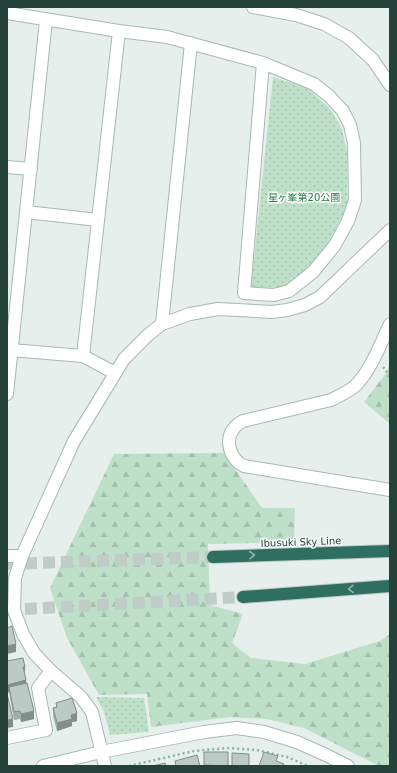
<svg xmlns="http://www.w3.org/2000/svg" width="397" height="773" viewBox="0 0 397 773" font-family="'DejaVu Sans','Noto Sans JP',sans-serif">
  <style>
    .grass { fill: url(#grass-dots) }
    .forest { fill: url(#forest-firs) }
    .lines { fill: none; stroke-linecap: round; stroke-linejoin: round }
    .highway-tunnel { stroke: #bfccc8; stroke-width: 12; stroke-dasharray: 12 6; stroke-linecap: butt }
    .street-casing { stroke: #a8b8b2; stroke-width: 14 }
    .secondary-casing { stroke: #a4bbb3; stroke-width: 14 }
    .highway-casing { stroke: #c2cac8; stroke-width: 14 }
    .path { stroke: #86b3a5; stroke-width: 2.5; stroke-dasharray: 2 3; stroke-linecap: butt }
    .street { stroke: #fff; stroke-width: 12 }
    .secondary { stroke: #fff; stroke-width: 12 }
    .highway { stroke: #2f6f62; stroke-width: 12 }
    .wall { fill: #a1aea9 }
    .shaded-wall { fill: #838d89 }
    .building { fill: #bbcac4; stroke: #838d89 }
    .oneway { stroke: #93b5ae }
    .labels { text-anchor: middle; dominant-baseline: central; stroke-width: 3; stroke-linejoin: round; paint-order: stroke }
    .park-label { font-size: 10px; fill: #2d7a4b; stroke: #f7fbf9 }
    .street-label { font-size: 10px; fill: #24423a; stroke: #f7fbf9 }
  </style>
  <defs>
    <pattern id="grass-dots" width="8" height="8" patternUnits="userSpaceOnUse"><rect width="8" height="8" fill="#bfe0c8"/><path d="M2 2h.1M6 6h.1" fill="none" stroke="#a4c1ad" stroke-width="1.8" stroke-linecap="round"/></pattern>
    <pattern id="forest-firs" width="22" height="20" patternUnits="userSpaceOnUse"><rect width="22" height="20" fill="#bfe0c8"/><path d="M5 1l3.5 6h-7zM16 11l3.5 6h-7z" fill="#a4c1ad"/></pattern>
  </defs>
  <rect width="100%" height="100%" fill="#e6efeb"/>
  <path class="grass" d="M273 77 308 88 331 110 342 129 347 152V208L327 245 306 270 284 288 251 287Z
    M96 697 144 698 149 732 110 735 104 712Z"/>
  <path class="forest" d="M390 363V424L364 402 386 373Z
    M224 453 262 508H295L294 542 208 544 210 605 243 614 232 643 251 658 305 664 380 641 390 634V766H379L304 728 267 719 230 717 151 727 147 694 99 695 67 638 50 588 114 454Z"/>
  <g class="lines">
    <path class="highway-tunnel" d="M7 564 213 557
      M7 610 243 597"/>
    <g class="street-casing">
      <path id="street" d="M253 7 296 15 324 24 349 38 373 60 390 85
        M7 13 119 31 167 37 263 63 314 84 329 96 343 111 350 125 354 143 355 200 348 221 335 245 313 272 289 291 274 295 244 293 263 63
        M7 167 31 169
        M26 212 98 220
        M162 324 191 43
        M390 324C381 343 370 372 355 386 348 392 339 396 331 400L243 421C240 423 237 424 235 427 226 436 228 451 236 460 238 463 241 464 244 466L390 490
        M11 350 83 356 115 373
        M83 356 119 31
        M7 394 46 20
        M7 556H22
        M7 738 46 730 38 688 51 671
        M105 766 92 712 81 697 51 671 34 653 23 634 14 610 15 578 22 556 74 441 124 359 148 335 162 324 190 314 218 309 272 312 287 310 305 305 320 297 390 230"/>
    </g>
    <g class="secondary-casing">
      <path id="secondary" d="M43 766 101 752 204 732 237 728 264 732 297 742 326 755 348 766"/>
    </g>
    <g class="highway-casing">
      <path id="highway" d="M213 557 390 551
        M243 597 390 586"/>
    </g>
    <path class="path" d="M383 367 390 376
      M129 766 194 751 227 748 257 750 287 757 308 766"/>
    <use href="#street" class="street"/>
    <use href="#secondary" class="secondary"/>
    <use href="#highway" class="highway"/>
  </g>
  <path class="wall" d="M7 661 25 675 34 719 21 722 20 719 14 720 9 692 7 693Z
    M56 703 77 721 72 722V726L57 731 53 716V708L56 707Z"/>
  <path class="shaded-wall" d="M16 644V652L7 654V646Z
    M23 667H25V674Z
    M26 680V688L9 687V692L7 693V685Z
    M34 711V719L21 722V714Z
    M77 713V721L72 722V726L57 731V723L71 715Z
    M13 719V727L7 728V720Z"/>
  <path class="building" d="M12 626 16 644 7 646V628Z
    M23 658 25 667H23L26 680 7 685V661Z
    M27 683 34 711 21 714 20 711 14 712 9 687Z
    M7 694 13 719 7 720Z
    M72 698 77 713 71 715 72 719 57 723 53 708 57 707 56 703Z
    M204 752H228V766L204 765Z
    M264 752 278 756 276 761 284 764 283 766H259Z
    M232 753 249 754V766H232Z
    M197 755 200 766H176L175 761Z
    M165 763 166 766H152Z"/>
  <defs><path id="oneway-chevron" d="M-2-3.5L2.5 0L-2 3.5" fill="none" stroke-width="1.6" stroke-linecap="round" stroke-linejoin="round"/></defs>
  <g class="oneway">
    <use href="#oneway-chevron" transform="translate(252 555) rotate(-2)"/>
    <use href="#oneway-chevron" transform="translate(351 589) rotate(176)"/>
  </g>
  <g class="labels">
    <g class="park-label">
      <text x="304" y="197">星ヶ峯第20公園</text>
    </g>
    <g class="street-label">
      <text transform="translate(301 542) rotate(-2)">Ibusuki Sky Line</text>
    </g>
  </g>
  <rect width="397" height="773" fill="none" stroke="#24423a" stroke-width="16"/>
</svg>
